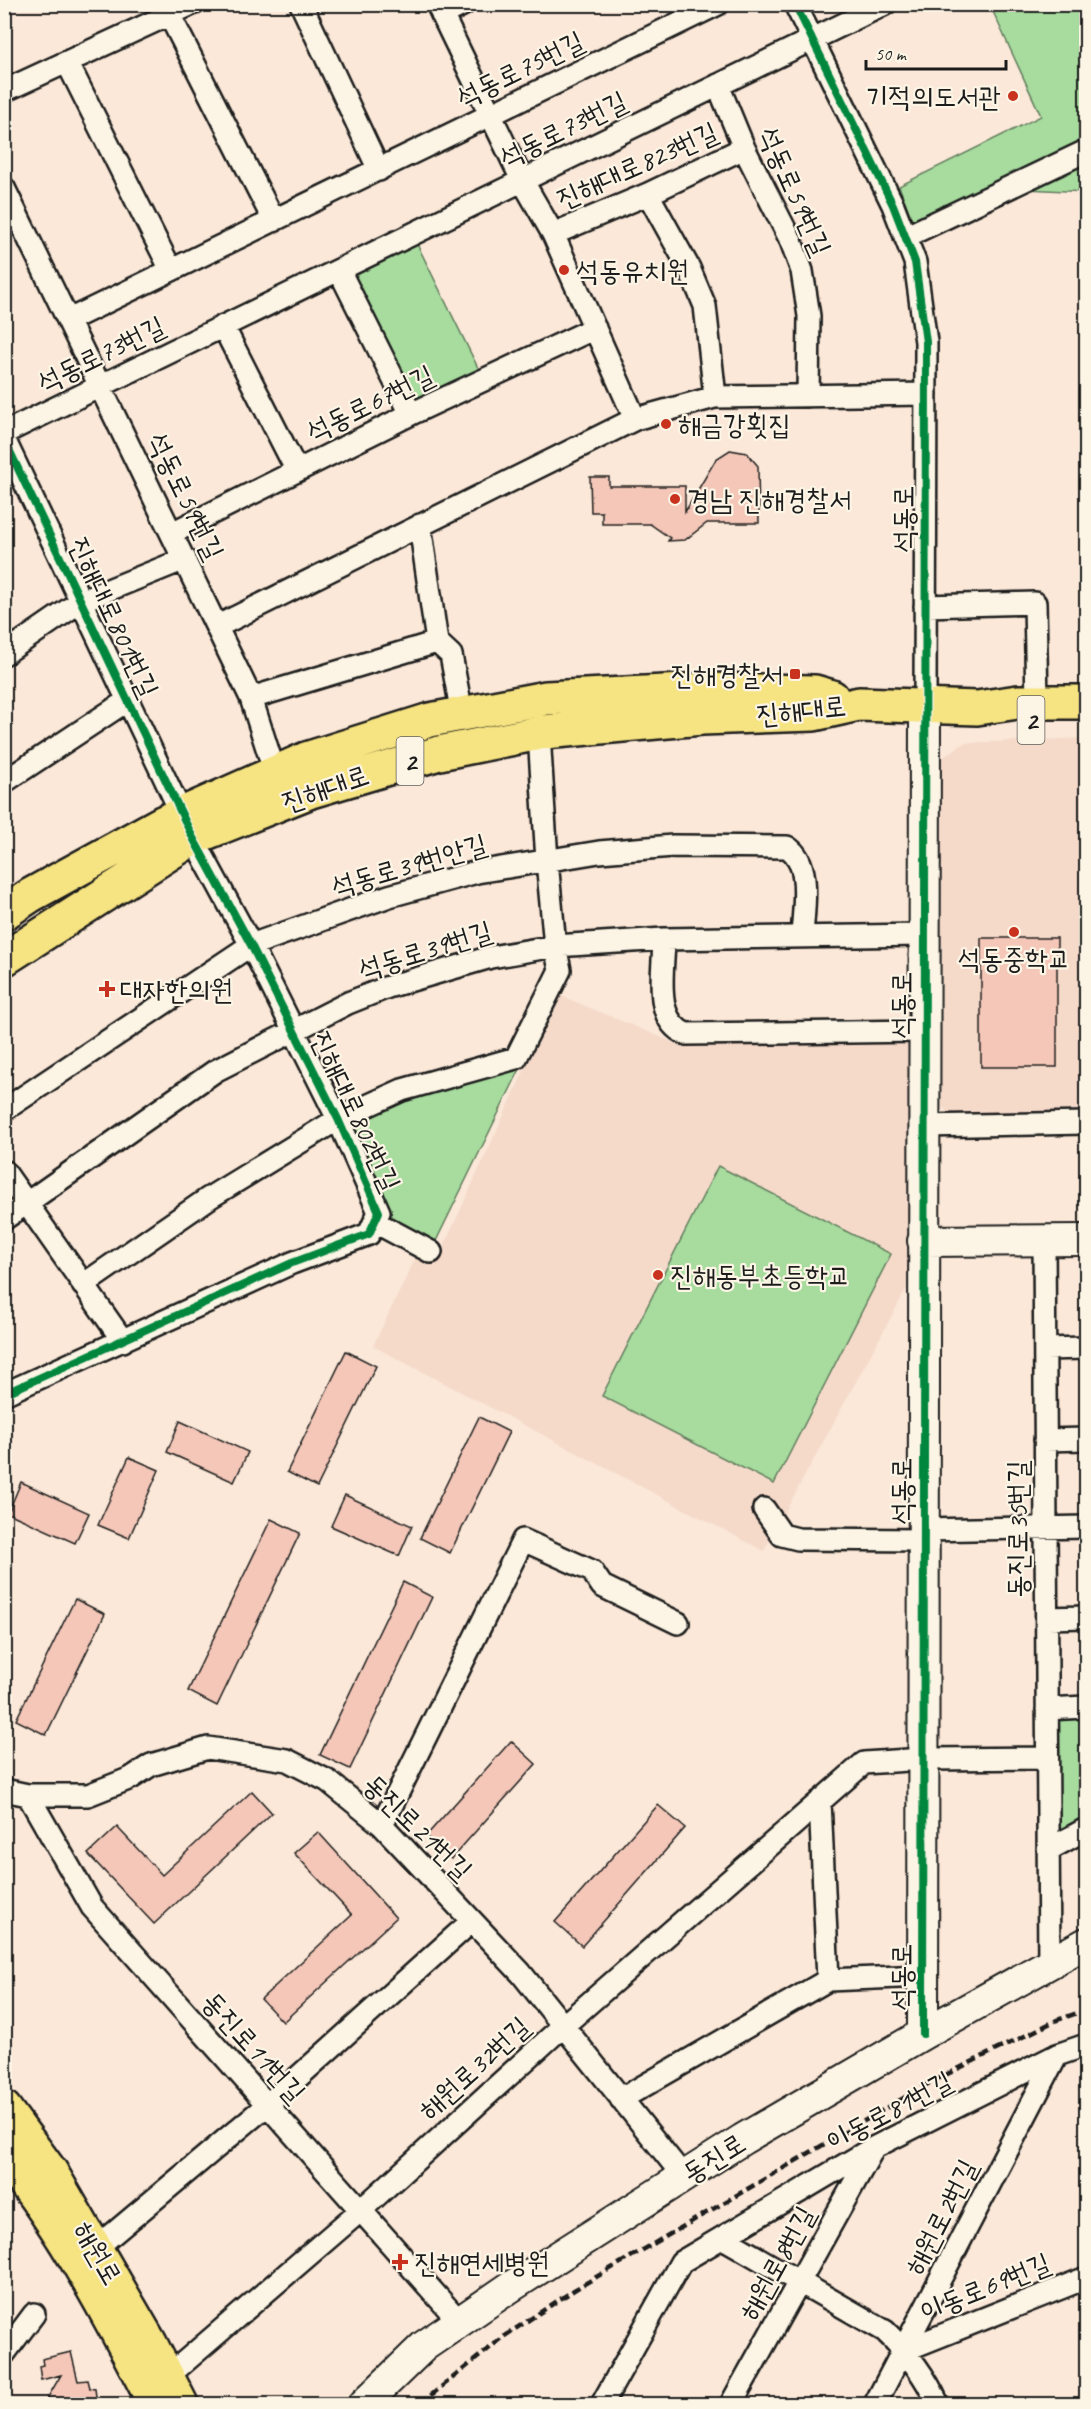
<svg xmlns="http://www.w3.org/2000/svg" width="1091" height="2409" viewBox="0 0 1091 2409" font-family="Caveat,'Poor Story',sans-serif">
  <style>
    .built { fill: #f5daca }
    .green { fill: #a7dc9e; stroke: #627c5d; stroke-width: 1.5 }
    .building { fill: #f4c7b8; stroke: #1c1c1c; stroke-width: 1.5 }
    .lines { fill: none; stroke-linecap: round; stroke-linejoin: round }
    .street-casing { stroke: #1c1c1c; stroke-width: 26 }
    .secondary-casing { stroke: #1c1c1c; stroke-width: 34 }
    .primary-casing { stroke: #1c1c1c; stroke-width: 38 }
    .street { stroke: #fcf5e5; stroke-width: 21 }
    .secondary { stroke: #fcf5e5; stroke-width: 30 }
    .primary { stroke: #f6e381; stroke-width: 33 }
    .rail { stroke: #1c1c1c; stroke-width: 4.5; stroke-dasharray: 9 4.5; stroke-linecap: butt }
    .cycleway-casing { stroke: #fcf5e5; stroke-width: 11 }
    .cycleway { stroke: #00873e; stroke-width: 8 }
    .poi-dot { fill: #c8321e; stroke: #fcf5e5; stroke-width: 2 }
    .labels { text-anchor: middle; dominant-baseline: central; stroke-width: 4.5; stroke-linejoin: round; paint-order: stroke }
    .shield { fill: #fcf5e5; stroke: #5f5d58; stroke-width: 1.5 }
    .shield-label { font-size: 27px; font-weight: bold; fill: #1c1c1c }
    .street-label { font-size: 28px; fill: #1c1c1c; stroke: #fcf5e5 }
    .poi-label { font-size: 28px; fill: #1c1c1c; stroke: #fcf5e5; text-anchor: start }
  </style>
  <rect width="100%" height="100%" fill="#fbe8d8"/>
  <filter id="ink" filterUnits="userSpaceOnUse"><feTurbulence type="fractalNoise" baseFrequency=".0167" numOctaves="2"/><feDisplacementMap in="SourceGraphic" scale="12" xChannelSelector="R" yChannelSelector="G"/><feConvolveMatrix kernelMatrix="1 2 1 2 8 2 1 2 1" color-interpolation-filters="sRGB"/></filter>
  <g filter="url(#ink)">
    <path class="built" d="M1086 738V1114L952 1116 942 1107V758L964 743Z
      M559 995 682 1046 912 1042 908 1286 764 1551 373 1346 417 1255 436 1263Z"/>
    <path class="green" d="M990 5H1086V192L1026 189 914 225 899 186 1041 116Z
      M417 244 479 370 420 400 409 395 355 286 357 274Z
      M515 1064 520 1069 435 1243 389 1220 347 1121 404 1097Z
      M718 1166 891 1254 774 1484 602 1396Z
      M1086 1714V1820L1058 1836 1056 1715Z"/>
    <path class="building" d="M730 450 747 453 758 466 759 523H707L685 540 668 541 670 538 650 524H602V512H591L590 477H609V486H685V512L716 459Z
      M981 938H1057V1067H981Z
      M346 1351 376 1366 317 1487 287 1472Z
      M479 1417 509 1432 450 1553 420 1538Z
      M180 1421 248 1452 234 1482 167 1452Z
      M129 1457 159 1470 129 1538 98 1525Z
      M21 1482 89 1513 75 1543 8 1513Z
      M345 1495 412 1526 399 1556 331 1526Z
      M271 1519 300 1533 217 1706 188 1691Z
      M403 1582 432 1597 350 1769 320 1755Z
      M75 1599 105 1614 46 1735 16 1720Z
      M511 1741 536 1764 451 1859 426 1836Z
      M252 1791 272 1813 154 1924 88 1854 117 1827 162 1875Z
      M658 1805 685 1828 582 1946 555 1922Z
      M318 1832 396 1918 283 2022 261 1999 352 1915 294 1853Z
      M71 2352 78 2381 88 2380 90 2388 95 2389 97 2404H44L61 2375 41 2380 39 2366 43 2365 42 2359Z"/>
    <g class="lines">
      <g class="street-casing">
        <path id="street" d="M164 4 274 221
          M301 4 379 170
          M437 4 522 180 553 234 635 419
          M795 4 893 205 915 262 926 342 925 706
          M442 15 464 4
          M67 62 171 270
          M718 85 744 148 791 241 802 271 809 316 808 396
          M4 91 192 4
          M4 188 251 698 275 773
          M648 194 689 268 705 306 715 397
          M553 234 648 194 744 148
          M905 237 1086 151
          M339 270 411 414
          M69 320 718 4
          M223 326 297 471
          M4 433 885 4
          M4 439 193 838 251 945 338 1119 379 1212 369 1234 292 1263 4 1394
          M420 525 437 642
          M172 533 411 414 595 328
          M925 606 1035 603 1037 702
          M218 626 635 419 715 397 926 394
          M437 642 451 655 462 714
          M4 654 81 601 185 559
          M251 698 437 642
          M4 782 128 700
          M664 939C664 969 652 1020 686 1034L923 1031
          M4 1110 251 945 389 896 477 872 599 852 673 846 787 847C813 863 803 910 802 937
          M923 1126 1086 1123
          M4 1171 123 1341
          M4 1219 215 1071 348 1003 388 987 491 957 555 946 664 939 924 935
          M375 1222 431 1252
          M1044 1240 1049 1965
          M83 1285 209 1198 338 1119 402 1090 516 1058 560 970 555 946 547 861 539 734
          M1045 1349 1086 1348
          M1045 1440 1086 1439
          M764 1509 782 1535 798 1539 923 1540
          M923 1530 1086 1527
          M1047 1618 1086 1617
          M1047 1709 1086 1707
          M4 1790 28 1795H88L131 1778 151 1765 208 1748 287 1760 328 1781 382 1825 521 1973 684 2177
          M28 1795 92 1907 459 2321
          M820 1801 828 1980
          M382 1825 523 1540 592 1571 602 1586 678 1623
          M1048 1850 1086 1829
          M621 2099 828 1980 923 1976
          M723 2238 885 2331C908 2353 925 2375 938 2404
          M95 2249 267 2105 472 1921
          M905 2350 1086 2278
          M4 2354 34 2314
          M167 2377 361 2210 563 2026 864 1763 923 1759 1047 1758
          M602 2404 681 2262 873 2148 1057 2055 1086 2045
          M731 2404 872 2151
          M875 2404 1057 2055"/>
      </g>
      <g class="secondary-casing">
        <path id="secondary" d="M923 1241 1086 1240
          M923 2034 925 706
          M364 2404 424 2346 509 2288 743 2139 923 2034 1086 1943"/>
      </g>
      <g class="primary-casing">
        <path id="primary" d="M4 913 31 895 164 822 306 759 430 720 546 698 704 690 815 692 832 697
          M4 959 193 838 311 791 439 753 544 732 702 718 814 714 859 704 977 708 1018 702H1086
          M4 2108 51 2172 150 2343 181 2404
          M4 2156C63 2227 113 2322 155 2404"/>
      </g>
      <use href="#street" class="street"/>
      <use href="#secondary" class="secondary"/>
      <use href="#primary" class="primary"/>
      <path class="rail" d="M420 2404 506 2335 574 2290 931 2082 1057 2020 1086 2010"/>
      <g class="cycleway-casing">
        <path id="cycleway" d="M795 4 893 205 915 262 926 342 923 2034
          M4 439 193 838 251 945 338 1119 379 1212 369 1234 292 1263 4 1394"/>
      </g>
      <use href="#cycleway" class="cycleway"/>
    </g>
  </g>
  <g class="poi-dot">
    <circle cx="1013" cy="96" r="6"/>
    <circle cx="564" cy="270" r="6"/>
    <circle cx="666" cy="424" r="6"/>
    <circle cx="675" cy="499" r="6"/>
    <rect x="789" y="668" width="12" height="12" rx="3"/>
    <circle cx="1014" cy="932" r="6"/>
    <path d="M104 980h6v6h6v6h-6v6h-6v-6h-6v-6h6z"/>
    <circle cx="658" cy="1275" r="6"/>
    <path d="M397 2253h6v6h6v6h-6v6h-6v-6h-6v-6h6z"/>
  </g>
  <g class="labels">
    <g class="shield">
      <rect x="1017.5" y="696" width="27" height="48" rx="4.5"/>
      <rect x="396.5" y="737" width="27" height="48" rx="4.5"/>
    </g>
    <g class="shield-label">
      <text x="1031" y="720">2</text>
      <text x="410" y="761">2</text>
    </g>
    <g class="street-label">
      <text transform="translate(520 69) rotate(-26)">석동로75번길</text>
      <text transform="translate(563 129) rotate(-26)">석동로73번길</text>
      <text transform="translate(637 165) rotate(-24)">진해대로823번길</text>
      <text transform="translate(795 191) rotate(66)">석동로59번길</text>
      <text transform="translate(101 354) rotate(-26)">석동로73번길</text>
      <text transform="translate(370 403) rotate(-26)">석동로67번길</text>
      <text transform="translate(186 496) rotate(64)">석동로59번길</text>
      <text transform="translate(903 519) rotate(-90)">석동로</text>
      <text transform="translate(114 617) rotate(65)">진해대로801번길</text>
      <text transform="translate(801 710) rotate(-6)">진해대로</text>
      <text transform="translate(325 788) rotate(-19)">진해대로</text>
      <text transform="translate(409 865) rotate(-16)">석동로39번안길</text>
      <text transform="translate(425 950) rotate(-17)">석동로39번길</text>
      <text transform="translate(901 1005) rotate(-90)">석동로</text>
      <text transform="translate(356 1111) rotate(65)">진해대로802번길</text>
      <text transform="translate(901 1491) rotate(-90)">석동로</text>
      <text transform="translate(1017 1529) rotate(-90)">동진로35번길</text>
      <text transform="translate(418 1827) rotate(44)">동진로21번길</text>
      <text transform="translate(901 1977) rotate(-90)">석동로</text>
      <text transform="translate(254 2047) rotate(48)">동진로11번길</text>
      <text transform="translate(474 2068) rotate(-42)">해원로32번길</text>
      <text transform="translate(889 2111) rotate(-28)">이동로81번길</text>
      <text transform="translate(714 2158) rotate(-32)">동진로</text>
      <text transform="translate(941 2217) rotate(-63)">해원로2번길</text>
      <text transform="translate(98 2253) rotate(60)">해원로</text>
      <text transform="translate(777 2263) rotate(-61)">해원로8번길</text>
      <text transform="translate(985 2287) rotate(-22)">이동로69번길</text>
    </g>
    <g class="poi-label">
      <text x="1001" y="96" text-anchor="end">기적의도서관</text>
      <text x="576" y="270">석동유치원</text>
      <text x="678" y="424">해금강횟집</text>
      <text x="687" y="499">경남 진해경찰서</text>
      <text x="783" y="674" text-anchor="end">진해경찰서</text>
      <text x="1014" y="958" text-anchor="middle">석동중학교</text>
      <text x="120" y="989">대자한의원</text>
      <text x="670" y="1275">진해동부초등학교</text>
      <text x="414" y="2262">진해연세병원</text>
    </g>
  </g>
  <rect width="1091" height="2409" fill="none" stroke="#fcf5e5" stroke-width="24"/>
  <rect x="12" y="12" width="1067" height="2385" fill="none" stroke="#1c1c1c" stroke-width="2" filter="url(#ink)"/>
  <path d="M866 60v9h140v-9" fill="none" stroke="#1c1c1c" stroke-width="3"/>
  <text x="875" y="60" font-size="18" fill="#1c1c1c" stroke="#fcf5e5" stroke-width="4.5" paint-order="stroke">50 m</text>
</svg>
